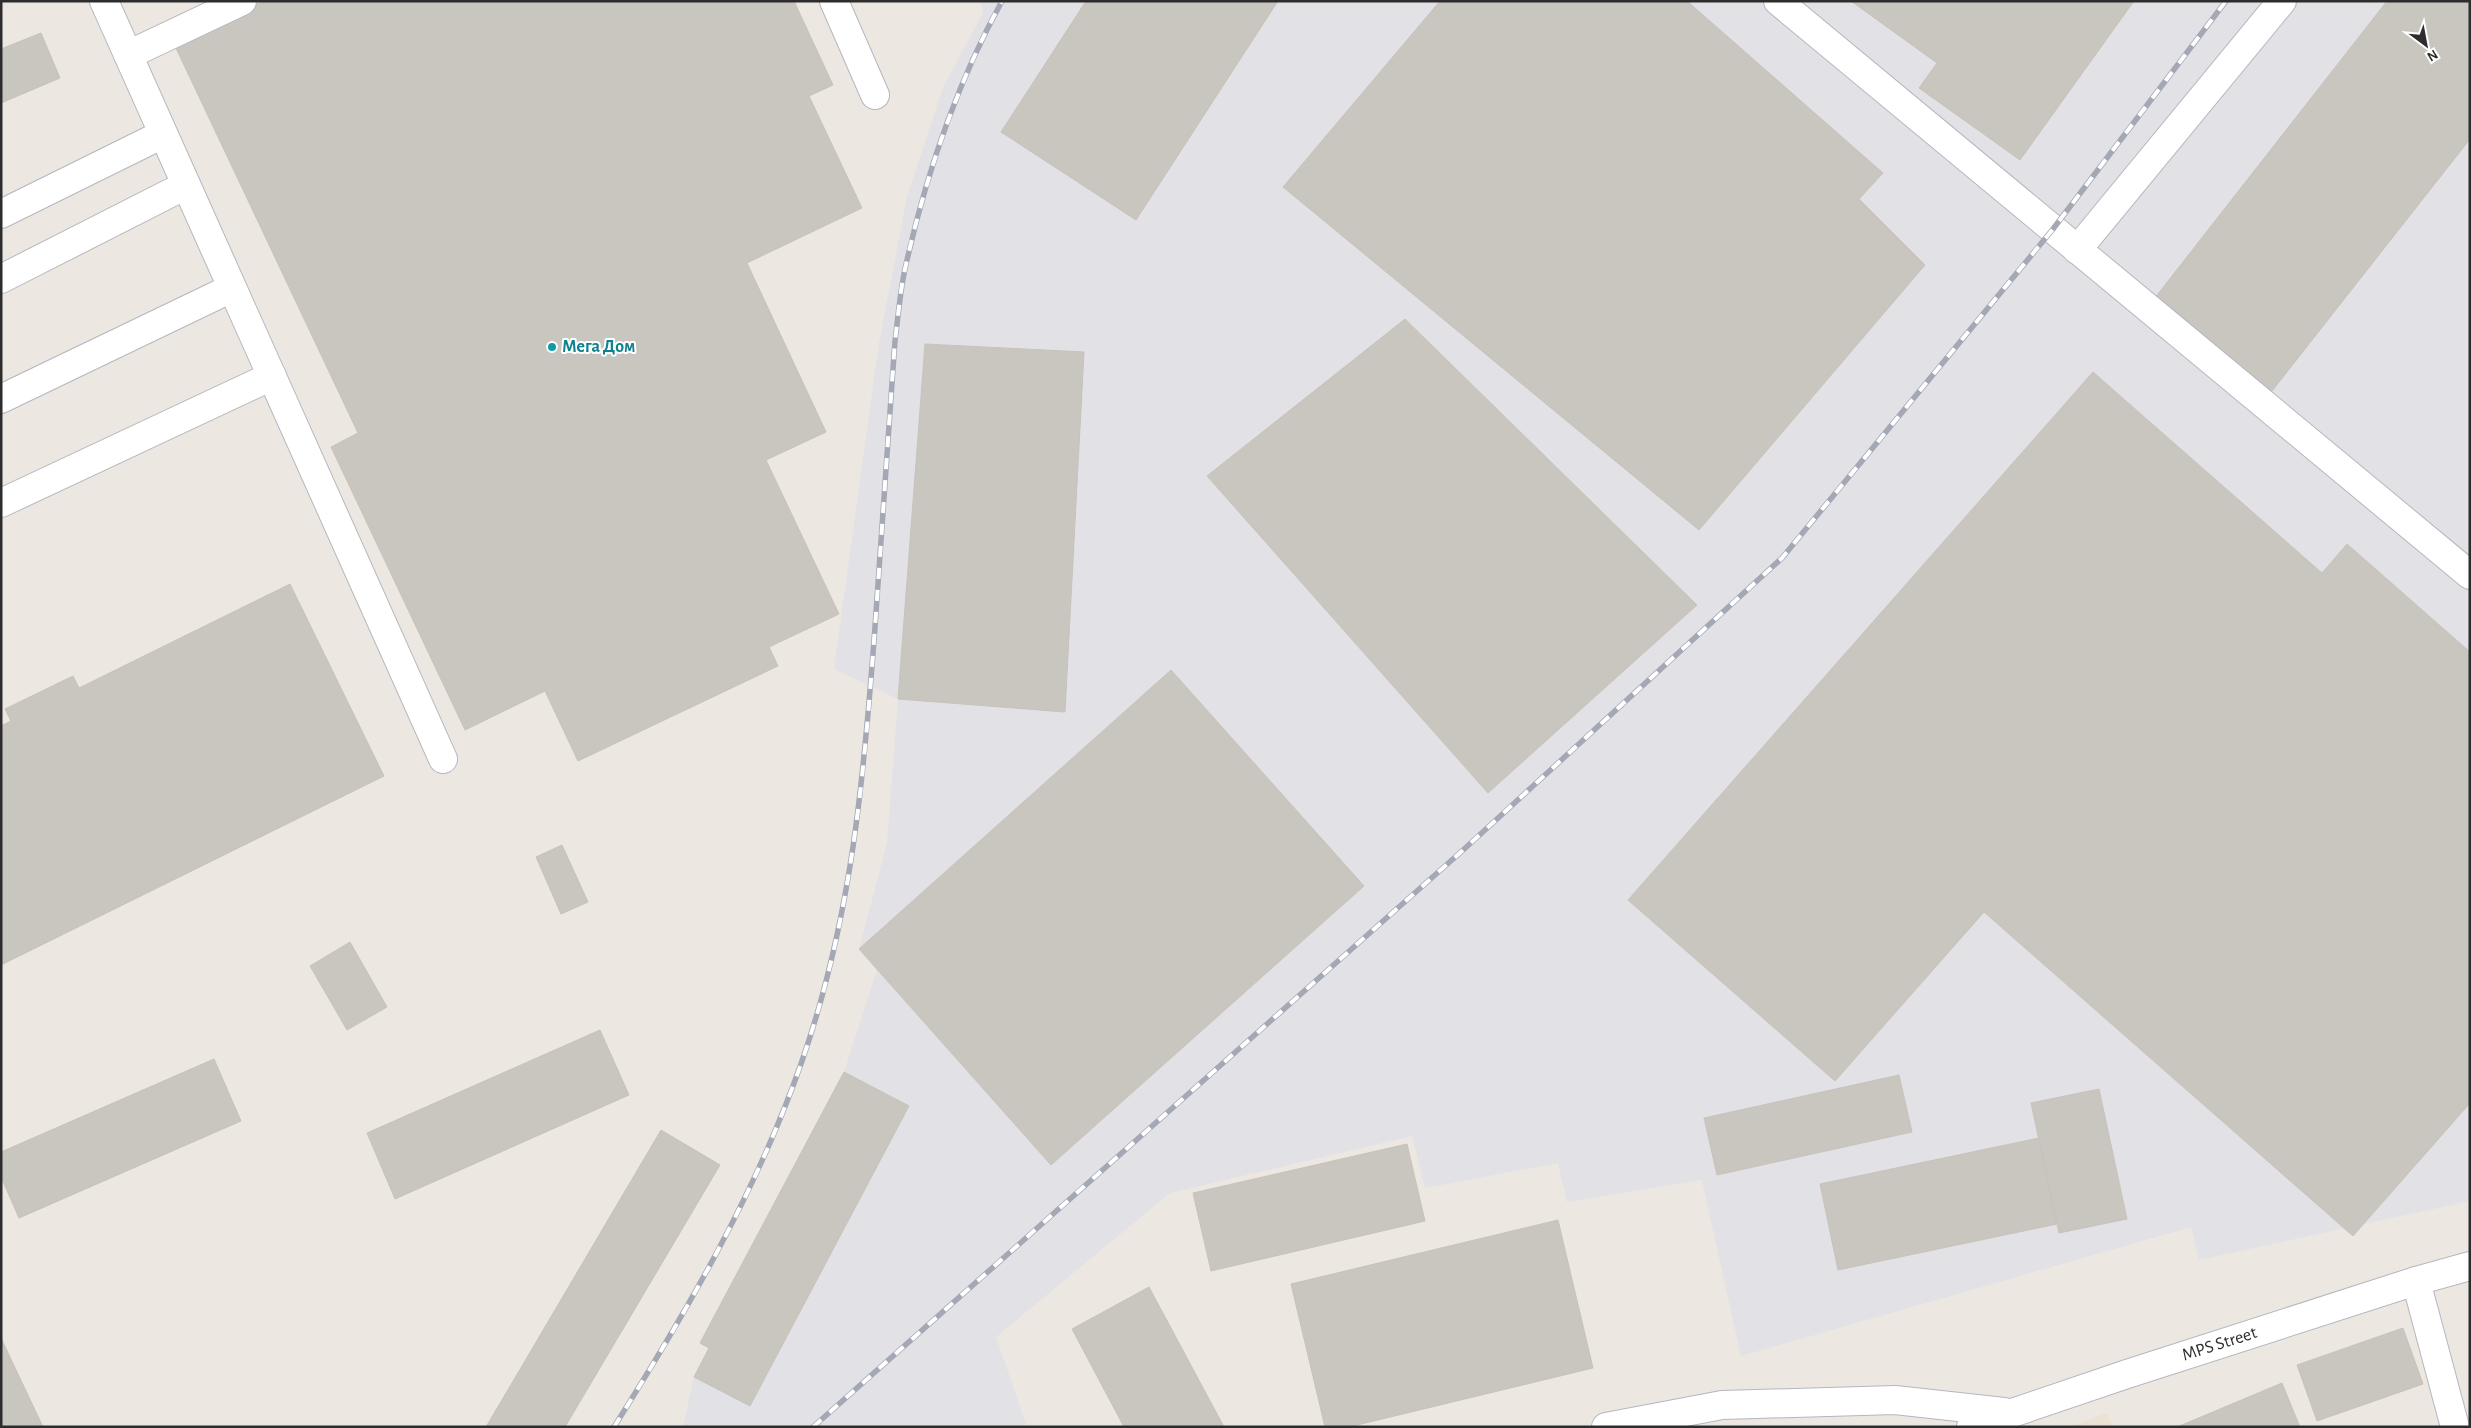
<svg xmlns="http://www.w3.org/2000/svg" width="2471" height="1428" viewBox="0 0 2471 1428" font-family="'Alegreya Sans',sans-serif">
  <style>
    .industrial { fill: #e2e1e6 }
    .education { fill: #ece2d3 }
    .building { fill: #c9c5bf; stroke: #c8c2bb }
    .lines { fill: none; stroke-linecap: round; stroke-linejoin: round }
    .minor-casing { stroke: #b4b7bf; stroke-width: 30 }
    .minor { stroke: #fff; stroke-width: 28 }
    .rail-casing { stroke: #a4a8b5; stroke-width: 5.5 }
    .rail { stroke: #fff; stroke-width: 4; stroke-dasharray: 11; stroke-linecap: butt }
    .culture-dot { fill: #0f9aa8; stroke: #fff; stroke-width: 2 }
    .labels { text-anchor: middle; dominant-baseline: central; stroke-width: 4; stroke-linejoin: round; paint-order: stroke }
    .culture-label { font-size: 18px; font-weight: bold; fill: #0d838f; stroke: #fff; text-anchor: start }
    .street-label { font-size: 18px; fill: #2d2d2d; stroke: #fff }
  </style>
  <rect width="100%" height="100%" fill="#ede7e1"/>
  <path class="industrial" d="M980 1H2470V1201L2199 1260 2191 1227 1741 1356 1702 1180 1567 1202 1558 1163 1425 1188 1412 1136 1170 1193 996 1337 1026 1424 1020 1427H683L694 1377 709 1348 700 1343 844 1072 877 970 859 949 887 843 898 699 834 669 879 343 907 197 943 87 983 13Z"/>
  <path class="education" d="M2107 1413 2112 1427H2069Z"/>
  <path class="building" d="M263 1H794L833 85 809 96 862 208 747 263 826 432 766 460 839 614 769 647 778 666 578 761 545 691 465 730 331 447 358 433 174 44Z
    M1086 1H1278L1136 220 1001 132Z
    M1440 1H1687L1883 173 1859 199 1925 265 1699 530 1283 187Z
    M1851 1H2134L2020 160 1919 88 1937 63Z
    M2387 1H2470V139L2272 391 2154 299Z
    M41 33 60 78 1 103V49Z
    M1405 319 1697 605 1488 793 1207 476Z
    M925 344 1084 352 1065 712 898 699Z
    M2093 372 2322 573 2347 544 2470 652V1103L2353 1236 1984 912 1835 1081 1628 900Z
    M290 584 384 776 1 965V726L11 721 5 709 73 676 79 688Z
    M1171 670 1364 886 1051 1165 859 949Z
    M562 845 588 902 561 914 536 857Z
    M350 942 387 1007 347 1030 310 966Z
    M600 1030 629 1095 395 1199 367 1133Z
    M214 1059 241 1121 19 1218 1 1177V1152Z
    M844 1072 909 1106 750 1406 694 1377 709 1348 700 1343Z
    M1899 1075 1912 1132 1717 1175 1704 1118Z
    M2099 1089 2127 1219 2059 1233 2031 1103Z
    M661 1130 720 1165 565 1427H486Z
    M2039 1138 2057 1224 1838 1270 1820 1184Z
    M1407 1144 1425 1221 1211 1271 1193 1193Z
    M1558 1220 1593 1368 1349 1427H1325L1291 1284Z
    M1149 1287 1224 1427H1124L1072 1329Z
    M2403 1328 2423 1384 2317 1421 2297 1365Z
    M1 1338 43 1427H1Z
    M2282 1383 2300 1427H2177Z"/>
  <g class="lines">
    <g class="minor-casing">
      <g id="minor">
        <path d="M104 1 443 759"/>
        <path d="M834 1 875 95"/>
        <path d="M1778 1 2470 575"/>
        <path d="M128 55 242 1"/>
        <path d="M1 214 163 134"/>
        <path d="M2077 250 2282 1"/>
        <path d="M1 279 186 185"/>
        <path d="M1 399 232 288"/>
        <path d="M1 503 272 376"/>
        <path d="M2416 1281 2455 1427"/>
        <path d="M1606 1427 1722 1405 1895 1400 2004 1412"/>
        <path id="s1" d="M1971 1427 2127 1374 2416 1281 2470 1266"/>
      </g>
    </g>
    <use href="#minor" class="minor"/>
    <g class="rail-casing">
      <path id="rail" d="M614 1427C687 1311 757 1191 802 1061 852 917 864 776 875 627 882 531 888 436 895 341 898 317 900 292 905 269 925 178 957 83 1002 1
        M813 1427 1462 851 1782 558 2053 229 2226 1"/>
    </g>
    <use href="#rail" class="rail"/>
  </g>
  <circle class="culture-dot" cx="552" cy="347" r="5"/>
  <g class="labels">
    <g class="culture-label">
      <text x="562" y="347">Мега Дом</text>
    </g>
    <g class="street-label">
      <text stroke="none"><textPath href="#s1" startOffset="262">MPS Street</textPath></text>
    </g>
  </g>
  <rect width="2471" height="1428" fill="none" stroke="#2d2d2d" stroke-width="5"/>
  <g transform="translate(2426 45) rotate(148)" stroke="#ffffff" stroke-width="4" paint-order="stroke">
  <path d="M0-4L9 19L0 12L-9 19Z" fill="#2d2d2d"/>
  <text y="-8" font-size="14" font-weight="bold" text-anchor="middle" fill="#2d2d2d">N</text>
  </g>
</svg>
